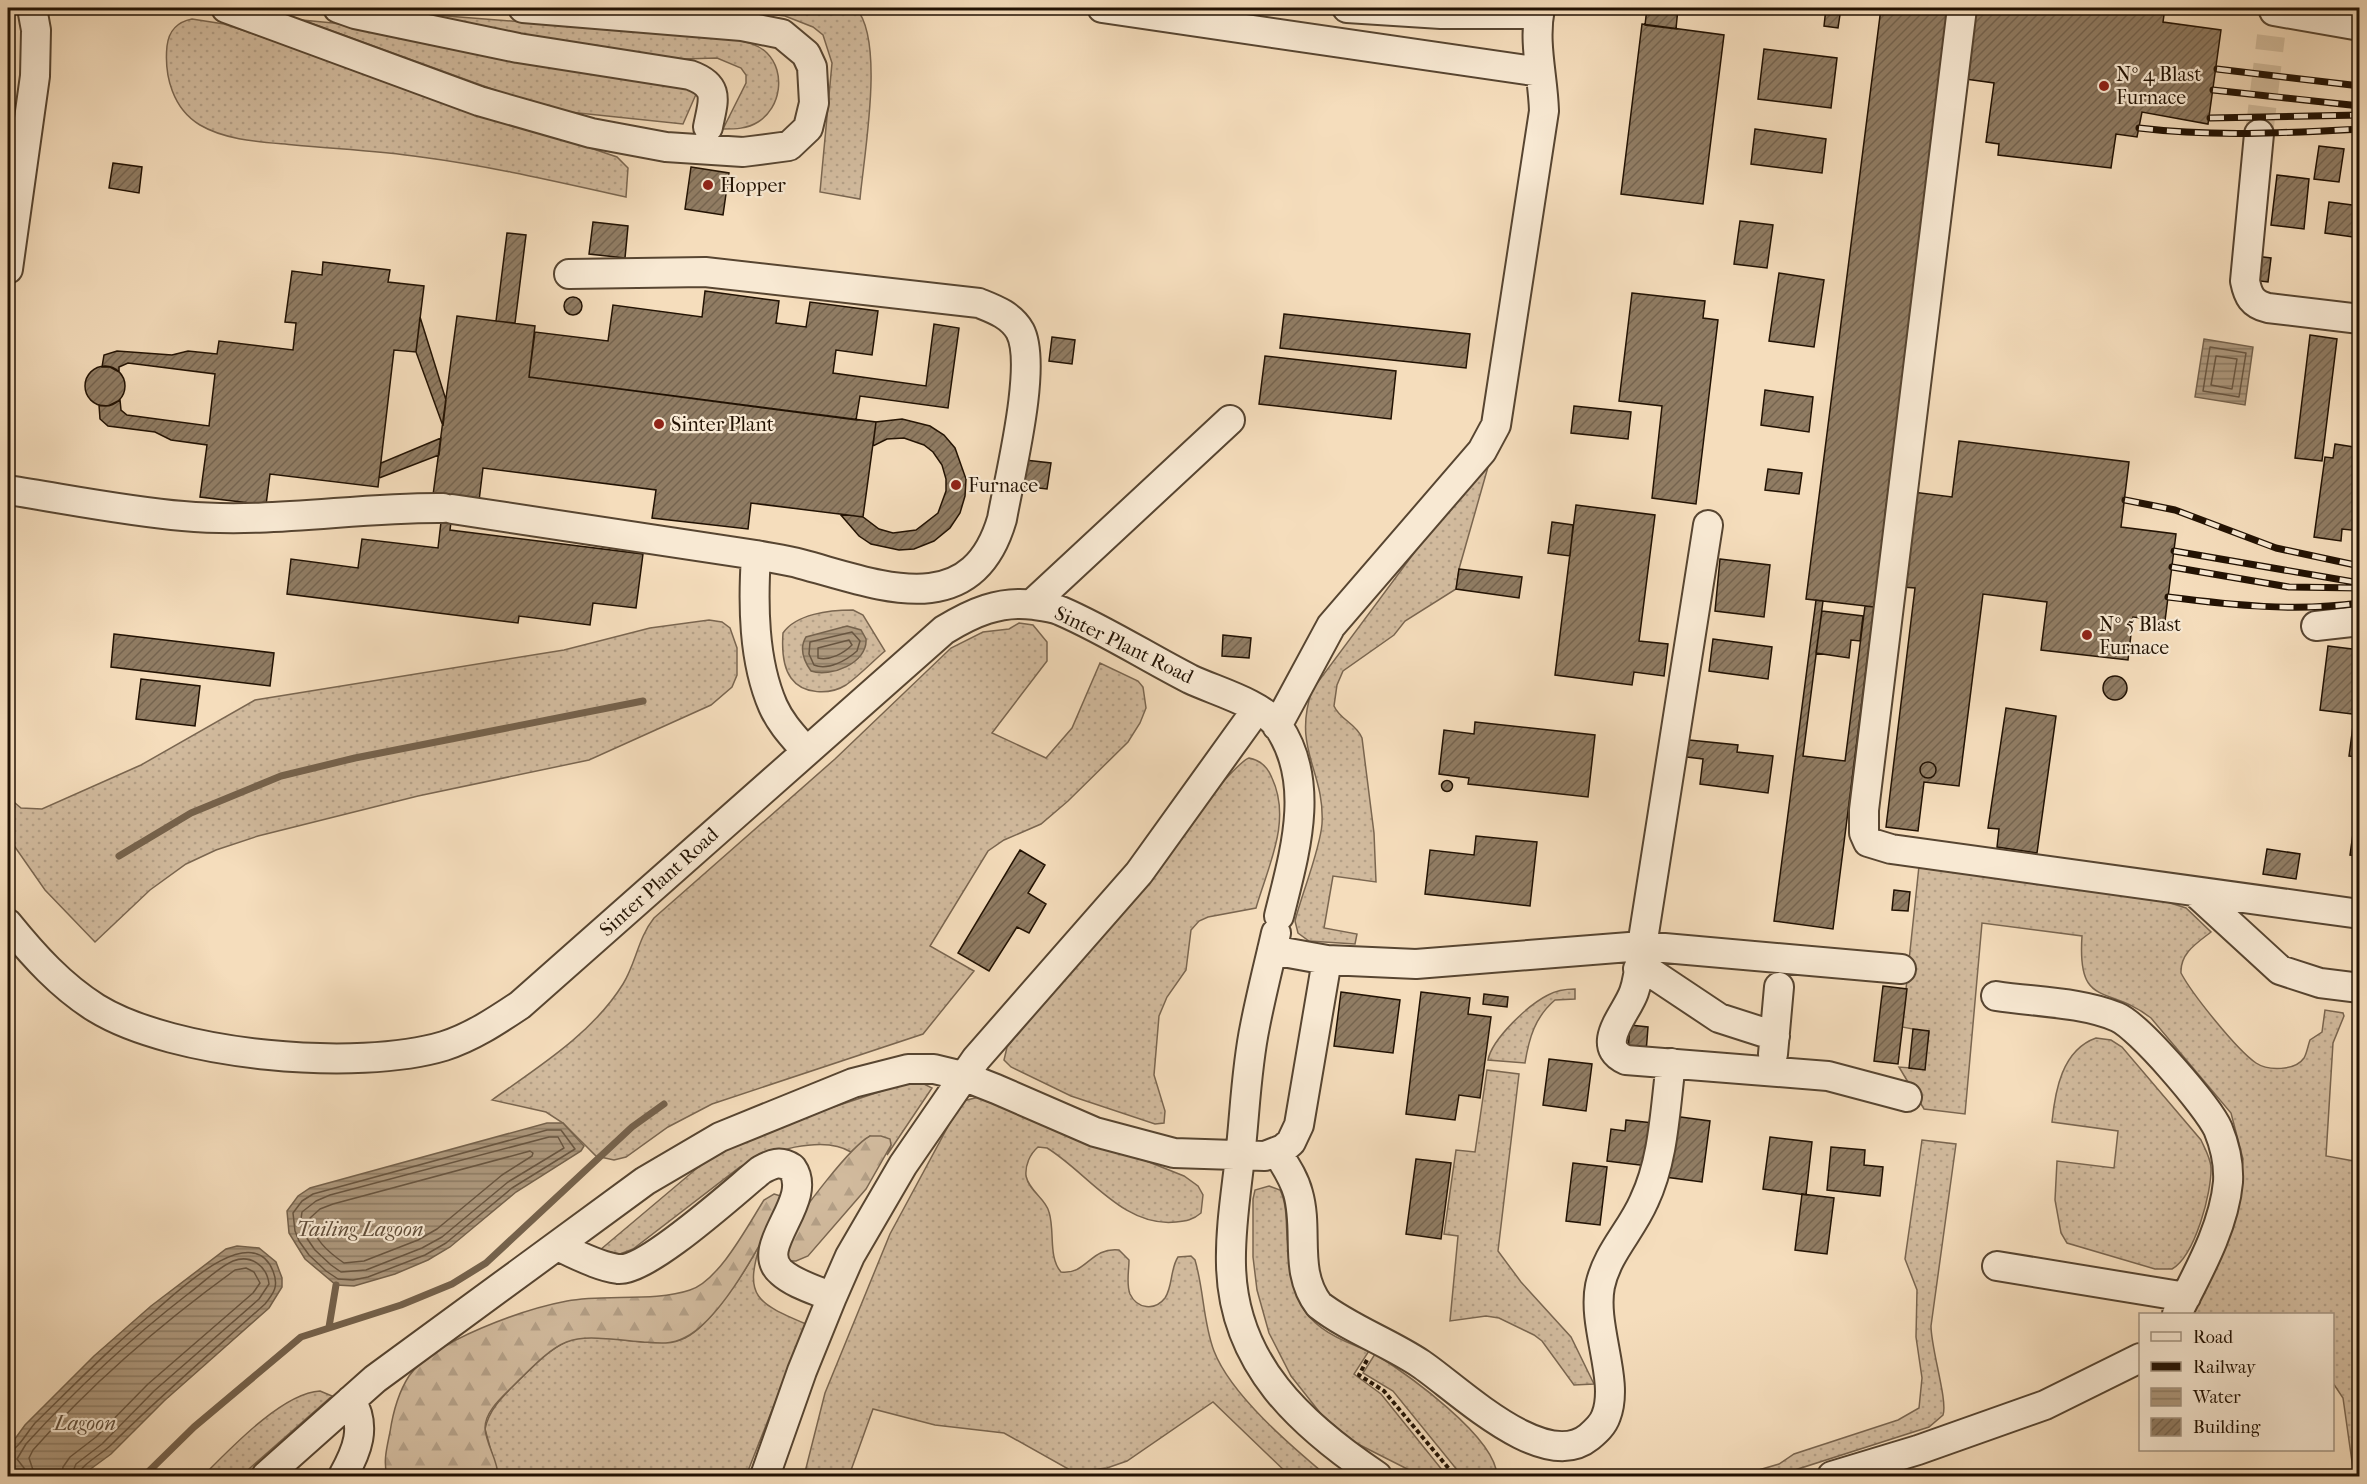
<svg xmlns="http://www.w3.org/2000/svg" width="2367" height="1484" viewBox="0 0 2367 1484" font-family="'IM FELL French Canon',serif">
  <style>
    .grass { fill: url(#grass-dots); stroke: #7a6650; stroke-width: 1.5 }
    .forest { fill: url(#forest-firs); stroke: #7a6650; stroke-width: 1.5 }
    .water { fill: url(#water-rules); stroke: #75624c; stroke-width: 1.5 }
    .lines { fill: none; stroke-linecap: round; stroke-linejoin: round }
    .shore { stroke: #685540; stroke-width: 1.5 }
    .stream { stroke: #75624c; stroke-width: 7 }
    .building { fill: url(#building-hatch); stroke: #221203; stroke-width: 1.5 }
    .minor-tunnel { stroke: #d5bfa0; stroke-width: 28; stroke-dasharray: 28 14; stroke-linecap: butt }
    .minor-casing { stroke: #574531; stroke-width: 32 }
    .path { stroke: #221203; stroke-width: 4; stroke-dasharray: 4.5 3; stroke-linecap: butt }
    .minor { stroke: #f8e9d3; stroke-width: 28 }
    .rail-casing { stroke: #221203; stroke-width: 7 }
    .rail { stroke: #f8e9d3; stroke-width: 4.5; stroke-dasharray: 14; stroke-linecap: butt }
    .poi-dot { fill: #8f2418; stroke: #f8e9d3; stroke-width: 2 }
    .labels { text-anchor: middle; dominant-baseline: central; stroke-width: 4.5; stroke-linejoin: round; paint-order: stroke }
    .poi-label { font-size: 20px; fill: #221203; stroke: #f8e9d3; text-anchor: start }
    .street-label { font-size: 20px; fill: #221203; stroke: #f8e9d3 }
    .water-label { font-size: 21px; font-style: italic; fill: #614e3a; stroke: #f8e9d3 }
  </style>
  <defs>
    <pattern id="grass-dots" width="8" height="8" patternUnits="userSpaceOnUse" patternTransform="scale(1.5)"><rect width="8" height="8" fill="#d1ba9d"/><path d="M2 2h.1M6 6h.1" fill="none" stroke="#b39f86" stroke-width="1.8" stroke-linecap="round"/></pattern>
    <pattern id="forest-firs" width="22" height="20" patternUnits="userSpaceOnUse" patternTransform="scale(1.5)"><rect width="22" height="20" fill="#d1ba9d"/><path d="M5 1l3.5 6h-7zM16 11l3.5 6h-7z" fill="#b39f86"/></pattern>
    <pattern id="water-rules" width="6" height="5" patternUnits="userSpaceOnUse" patternTransform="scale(1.5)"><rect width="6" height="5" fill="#ad987d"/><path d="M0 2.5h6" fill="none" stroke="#8c7b64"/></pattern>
    <pattern id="building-hatch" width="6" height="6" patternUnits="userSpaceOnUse" patternTransform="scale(1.5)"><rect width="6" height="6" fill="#907c63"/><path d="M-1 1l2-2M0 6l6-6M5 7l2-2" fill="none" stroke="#75644f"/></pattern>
  </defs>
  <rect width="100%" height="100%" fill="#f5ddbc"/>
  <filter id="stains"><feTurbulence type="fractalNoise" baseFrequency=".00333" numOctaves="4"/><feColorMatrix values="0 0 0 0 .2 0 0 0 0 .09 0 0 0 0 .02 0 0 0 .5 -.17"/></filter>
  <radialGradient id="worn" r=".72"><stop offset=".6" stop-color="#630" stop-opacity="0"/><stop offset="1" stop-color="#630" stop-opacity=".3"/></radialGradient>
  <path class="grass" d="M714 8H856C885 41 864 154 860 199L820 192 832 63 823 35 813 27 785 16Z
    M409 13 728 38C741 41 757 43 767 53 786 72 781 108 758 122 747 129 735 129 723 129L746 83V75L741 68 717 58 649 60Z
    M192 19 224 24 617 157 628 168 626 197C558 182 490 166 421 157 379 151 336 149 294 145 264 142 227 141 200 125 173 109 164 76 167 46 169 30 177 22 192 19Z
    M302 20 333 23 677 83 697 92 683 124 550 110Z
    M1482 467H1488L1459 569 1456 589 1405 621 1394 635 1343 671 1337 685 1334 706C1340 720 1356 723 1362 738L1374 833 1376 882 1333 876 1324 928 1357 934 1355 944 1309 941 1298 933 1295 921C1302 893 1320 850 1322 824 1325 770 1292 750 1312 690L1472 475Z
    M853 610 863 615 885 651C872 662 860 675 846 685 830 695 803 695 791 678 783 667 782 647 783 633 796 614 829 610 853 610Z
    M709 620 722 622 730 628 737 648V675L732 687 711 705 589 760 418 796 258 836 216 850 186 864 150 890 95 942 45 890 8 837V797L21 808 42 809 141 765 255 700 564 650 650 628Z
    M1019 623 1033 625 1047 642V661L992 733 1046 758 1072 728 1100 663 1138 681 1143 687 1146 708 1140 723 1128 742 1068 801 1041 824 1004 840 988 851 930 946 974 971 923 1034 712 1104 668 1127 626 1157 614 1160 596 1156 563 1123 546 1112 492 1100C538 1067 592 1034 623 984 636 963 638 938 654 918L835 759 951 648 983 632 1009 629Z
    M1249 758C1260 760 1268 768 1272 778 1292 821 1268 866 1256 908L1208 917 1199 921 1191 930 1186 970 1167 997 1159 1016 1154 1075 1165 1111 1164 1123 1155 1124 1071 1096 1011 1067 1004 1060 1007 1047C1038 1010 1228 763 1249 758Z
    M1919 866 2161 900 2186 908 2211 932C2197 943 2180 953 2181 973 2192 994 2237 1050 2256 1063 2268 1071 2295 1071 2304 1058 2307 1053 2308 1045 2310 1040L2322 1032 2325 1010 2343 1013 2344 1016 2333 1043 2326 1156 2359 1162V1476H2354L2343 1398 2333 1383 2332 1314H2192L2240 1192 2243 1159 2231 1113 2151 1018C2108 984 2077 1010 2082 936L1982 923 1965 1114 1924 1109 1899 1067 1924 1069 1929 1032 1902 1027Z
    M1575 989V999L1555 1000C1535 1017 1529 1038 1525 1063L1488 1060C1492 1039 1528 1005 1548 995 1557 990 1565 989 1575 989Z
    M2096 1038 2111 1040 2122 1047 2201 1140C2205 1149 2210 1157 2211 1167 2212 1192 2195 1256 2172 1269H2155L2067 1243 2061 1233 2055 1200 2057 1161 2114 1168 2118 1131 2052 1122C2055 1091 2062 1050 2096 1038Z
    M1487 1070 1519 1074 1498 1251 1521 1282 1571 1337 1594 1384 1574 1385 1542 1341 1534 1335 1499 1318 1486 1316 1450 1321 1458 1236 1444 1234 1456 1150 1475 1152Z
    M909 1082H920L932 1088 887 1155 891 1145 870 1136 851 1152C823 1134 766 1152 740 1167L633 1249 620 1254 600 1250 702 1164 737 1143 767 1129Z
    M983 1096 1184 1176 1198 1186 1203 1195 1201 1213C1193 1220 1186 1221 1176 1222 1123 1228 1087 1172 1047 1148L1038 1147C1030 1154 1025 1165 1026 1176 1029 1191 1046 1199 1049 1212 1055 1231 1048 1257 1061 1272 1087 1275 1090 1247 1119 1250L1129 1260C1129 1271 1126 1284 1130 1294 1137 1309 1155 1311 1165 1298 1173 1286 1170 1269 1178 1257L1191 1256 1195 1260C1204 1290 1203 1322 1214 1351 1231 1395 1291 1446 1327 1476H1290L1213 1402 1127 1461 1107 1468 1090 1470H1070L1004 1433 935 1425 873 1409 850 1473 858 1476H804L825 1393 890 1234 958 1108 963 1101Z
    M1922 1140 1956 1144 1931 1326C1931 1349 1948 1401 1943 1415L1929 1427 1776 1476H1738L1779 1464 1794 1454 1898 1420 1919 1408 1922 1378 1916 1337 1917 1290 1905 1259Z
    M1269 1186 1280 1190C1287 1204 1286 1222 1287 1236 1292 1306 1301 1326 1369 1351L1354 1374 1381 1394 1447 1476H1421L1354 1442 1321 1414 1291 1376 1269 1333 1257 1290 1253 1257V1199L1255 1190Z
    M761 1242C743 1297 757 1303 806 1324L746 1476H498L485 1429C489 1409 504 1395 518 1381 571 1328 573 1335 644 1342 656 1343 673 1343 685 1338 711 1326 748 1267 761 1242Z
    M1375 1354C1407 1374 1496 1437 1497 1476H1462L1393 1391 1363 1373Z
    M320 1391 332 1396 241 1476H203C229 1450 282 1393 320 1391Z"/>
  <path class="forest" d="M870 1136H881L890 1139 891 1145 866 1189 808 1256 796 1261H791L787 1256C788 1249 787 1240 790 1233 800 1212 851 1146 870 1136Z
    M774 1194 781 1196 782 1204C761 1242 723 1319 684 1338 671 1345 657 1343 643 1342 566 1335 568 1331 512 1387 501 1398 485 1412 485 1428 486 1445 498 1460 498 1476H387C383 1461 387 1447 390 1432 393 1412 398 1393 409 1376 434 1340 525 1309 567 1301 604 1294 655 1302 690 1290 719 1281 748 1225 764 1200Z"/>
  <path class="water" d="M2204 339 2253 347 2245 405 2195 397Z
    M847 626 861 630 866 639C868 663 830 678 811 671 804 661 799 648 806 637Z
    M547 1123H563L584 1146 581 1151 516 1192 450 1247 428 1260 395 1274 354 1286 336 1285 305 1259 289 1233 287 1211 298 1196 310 1188Z
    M237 1246 259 1248 276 1262 282 1278V1287L269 1308 164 1401 111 1454 81 1476H14L9 1471V1447L25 1425 94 1356 151 1306 226 1249Z"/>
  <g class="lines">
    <path class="shore" d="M2210 347 2246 353 2239 397 2203 391Z
      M2216 356 2237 359 2232 389 2211 385Z
      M852 632 860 641 857 651C847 660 828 671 814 665L809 654 810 642Z
      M849 640 852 645C844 653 830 661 818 658V648Z
      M547 1130H561L575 1149 512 1188 446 1243 425 1255 368 1277 353 1280 338 1279 326 1271 309 1255 299 1241 295 1231 293 1213 302 1201 313 1194Z
      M549 1137H558L564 1148 508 1182 442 1237 422 1248 366 1270 341 1272 331 1265 315 1250 306 1237 301 1219 302 1212 316 1201 330 1195Z
      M530 1151 533 1153 532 1156 502 1175 437 1229 418 1240 364 1261 344 1263C328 1252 312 1238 310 1218L320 1209 333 1204Z
      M8 1452C17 1451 28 1431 35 1423 74 1385 112 1346 155 1311 178 1291 252 1219 273 1271 279 1286 274 1293 265 1304 213 1351 160 1396 111 1445 102 1454 80 1465 78 1476
      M26 1476 24 1468 17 1459 26 1444C75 1390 130 1339 188 1294 202 1284 217 1268 233 1261 251 1254 267 1266 269 1284L259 1299 154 1391 102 1444 76 1464 71 1476
      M35 1476 29 1458 33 1450C93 1382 162 1323 235 1270L246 1268 254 1272 260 1283 253 1293 148 1384 96 1437 70 1457 63 1467 62 1476"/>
    <path class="stream" d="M119 856 191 813 281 776 355 758 643 701
      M329 1327 336 1285
      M144 1476 194 1427 301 1337 401 1305 452 1284 486 1263 632 1127 664 1104"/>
  </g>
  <path class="building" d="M1647 8H1678L1676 29 1645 25Z
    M1826 8H1841L1838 28 1824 26Z
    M1881 8H1951L1885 515 1910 518 1906 557 1881 554 1874 607 1806 599Z
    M1968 8 1998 11V8H2165L2163 22 2221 30 2208 124 2142 112 2137 137 2116 134 2111 168 1998 155 1999 144 1986 142 1994 83 1943 76Z
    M1642 24 1724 35 1703 204 1621 194Z
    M1764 49 1837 58 1831 108 1758 99Z
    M1755 129 1826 139 1822 173 1751 164Z
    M2319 146 2344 149 2339 182 2314 179Z
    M113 163 142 167 139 193 109 188Z
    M691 167 729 173 723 215 685 209Z
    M2277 175 2309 179 2304 229 2271 225Z
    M2329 202 2360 206V238L2325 233Z
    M1740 221 1773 225 1767 268 1734 264Z
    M593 222 628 226 625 258 589 254Z
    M507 233 526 235 515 323 496 321Z
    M2255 256 2271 258 2268 282 2252 280Z
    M323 262 390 270 388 282 424 286 416 352 394 350 378 487 270 474 266 505 200 497 207 445 171 440 155 432 108 426 100 419 99 405 108 406 120 400 121 410 127 415 209 426 215 374 128 363 119 367V372L110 367H102L104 355 117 351 172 355 188 351 217 354 219 341 293 350 296 323 285 322 292 271 322 275Z
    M1779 273 1824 280 1814 347 1769 341Z
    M705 291 779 301 776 323 806 327 810 302 878 311 872 355 836 350 833 373 926 386 934 324 959 328 948 408 860 396 856 420 529 377 535 332 608 341 613 305 702 317Z
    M1632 293 1705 301 1703 318 1718 320 1696 504 1652 498 1662 406 1619 401Z
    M564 306a9 9 0 1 1 18 0a9 9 0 1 1-18 0Z
    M1284 314 1470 334 1466 368 1280 348Z
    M457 316 535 326 529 377 876 422 863 517 751 503 748 529 652 518 656 490 483 468 479 501 433 495Z
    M420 317 446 400 443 426 416 352Z
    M2310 335 2337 339 2322 461 2295 458Z
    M1052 337 1075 340 1072 364 1049 361Z
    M1265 356 1396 371 1391 419 1259 404Z
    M85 386a20 20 0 1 1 40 0a20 20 0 1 1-40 0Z
    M1765 390 1813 397 1809 432 1761 425Z
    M1574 406 1631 412 1628 439 1571 433Z
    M902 419 930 426 944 435 955 448 966 479 965 496 960 513 950 528 934 541 914 549 899 550 871 544 859 536 840 514 863 517 879 529 893 533 916 530 938 513 946 491V479L942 465 933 452 924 445 904 438 887 439 873 446 876 422Z
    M441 438 439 455 379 478 381 463Z
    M1959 441 2129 462 2121 527 2176 534 2165 621 2133 617 2128 660 2041 650 2047 602 1983 594 1959 786 1924 782 1918 831 1886 827 1915 588 1903 587 1913 492 1952 497Z
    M2335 444 2360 448V531L2342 529 2341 541 2314 537 2325 457 2333 458Z
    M1025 460 1051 463 1047 489 1021 486Z
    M1768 469 1802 473 1799 494 1765 490Z
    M444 496 454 498 450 530 643 554 636 608 593 603 590 625 519 616 518 623 287 594 291 559 358 568 362 539 438 548Z
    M1576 505 1655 515 1639 641 1668 644 1664 676 1634 672 1632 685 1555 675Z
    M1552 522 1573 525 1570 556 1548 553Z
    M1720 559 1770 565 1764 617 1715 611Z
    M1459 569 1522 577 1519 598 1456 589Z
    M1816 600 1823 601 1803 756 1845 761 1865 606 1874 607 1833 929 1774 921Z
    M1822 611 1863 616 1860 641 1851 640 1849 658 1816 653Z
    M114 634 274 653 270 686 111 667Z
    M1223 635 1251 638 1249 658 1222 656Z
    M1713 639 1772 647 1768 679 1709 671Z
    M2328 646 2360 650V715L2320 710Z
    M2103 688a12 12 0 1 1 24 0a12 12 0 1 1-24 0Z
    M141 679 200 686 195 726 136 719Z
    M2006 708 2056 716 2037 853 1997 847 1999 829 1988 828Z
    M1475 722 1595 735 1588 797 1468 784 1469 778 1439 774 1444 730 1474 734Z
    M2353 726H2360V757L2349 756Z
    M1689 740 1738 745 1737 752 1773 756 1768 793 1700 784 1703 759 1687 757Z
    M1920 770a8 8 0 1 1 16 0a8 8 0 1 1-16 0Z
    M1441.5 786a5.5 5.5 0 1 1 11 0a5.5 5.5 0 1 1-11 0Z
    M2360 784V856L2350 855Z
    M1476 836 1537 842 1530 906 1425 894 1430 850 1474 855Z
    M2267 849 2300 854 2296 879 2263 874Z
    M1020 850 1045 865 1028 893 1046 904 1029 933 1017 927 989 971 958 953Z
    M1894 890 1910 892 1908 911 1892 910Z
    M1883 986 1907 989 1898 1064 1874 1061Z
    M1341 992 1400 1000 1393 1053 1334 1046Z
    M1421 992 1470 998 1468 1014 1491 1017 1480 1098 1459 1095 1455 1120 1406 1114Z
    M1484 994 1508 997 1507 1007 1483 1004Z
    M1630 1025 1648 1027 1646 1053 1628 1051Z
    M1913 1029 1929 1031 1925 1070 1909 1068Z
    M1549 1059 1592 1064 1586 1111 1543 1105Z
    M1673 1116 1710 1121 1702 1182 1665 1177Z
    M1626 1120 1653 1123 1648 1166 1607 1161 1611 1129 1625 1131Z
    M1770 1137 1812 1142 1806 1195 1763 1189Z
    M1831 1147 1865 1150 1864 1165 1883 1167 1880 1196 1827 1190Z
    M1416 1159 1451 1163 1441 1239 1406 1234Z
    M1573 1163 1607 1167 1600 1225 1566 1221Z
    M1802 1194 1834 1198 1827 1254 1795 1250Z"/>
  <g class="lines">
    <path class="minor-tunnel" d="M2259 134 2271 36"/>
    <g class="minor-casing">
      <path id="minor" d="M226 8 479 101 591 133 666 147 743 152 789 146 808 128 814 103 812 67 806 54 782 34 742 26 523 8
        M338 8 355 14 518 48 690 75C721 86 713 101 708 127
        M1102 8 1540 72
        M1347 8 1441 14H1539
        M1962 8 1864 810V833L1868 842 1891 849 2360 914
        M2274 11 2360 26
        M2259 134 2245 281C2248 296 2252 304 2268 308L2360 319
        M8 269 35 76 36 30 32 8
        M8 490C66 499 125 511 183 516 270 524 357 507 443 508
        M452 509 756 555C771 558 787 560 801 564 877 584 971 625 1002 519 1009 478 1038 365 1020 331 1011 315 994 309 979 303L705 272 569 274
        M756 555C753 603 753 660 773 706 781 724 794 737 806 751
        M1032 604 1230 420
        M2316 626 2360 621
        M1277 726 1331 626 1482 451 1496 425 1544 111C1543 76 1533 43 1540 8
        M2195 892 2280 970 2320 983 2360 988
        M8 924C34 956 61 986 96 1008 174 1056 358 1072 444 1046 472 1037 496 1021 520 1005L944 630C972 613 1000 600 1034 605 1042 606 1053 607 1061 611 1105 630 1147 657 1190 679 1215 691 1261 703 1278 726 1317 783 1294 855 1279 916
        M1276 933C1269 964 1261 995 1255 1026 1246 1069 1245 1113 1240 1157 1236 1193 1230 1229 1231 1265 1233 1364 1301 1425 1377 1476
        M1272 950 1327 960 1416 964 1642 946 1708 525
        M1638 969 1653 974 1719 1018 1775 1036
        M1901 969 1642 946C1640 961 1639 978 1634 992 1627 1013 1593 1046 1626 1060L1828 1076 1907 1097
        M1996 996C2035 1002 2081 1002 2117 1017 2139 1026 2208 1107 2218 1129 2225 1146 2229 1164 2228 1182 2224 1228 2197 1274 2177 1314
        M1773 1054 1779 987
        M1277 1152C1285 1165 1294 1178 1298 1193 1309 1231 1293 1271 1319 1305 1350 1329 1388 1342 1421 1364 1458 1389 1544 1474 1589 1437 1596 1431 1603 1425 1606 1416 1620 1381 1592 1326 1600 1286 1607 1253 1631 1231 1644 1201 1664 1159 1665 1109 1671 1063
        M557 1246C576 1254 597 1266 618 1269 647 1272 735 1191 761 1170 772 1164 780 1160 792 1168 815 1201 752 1247 781 1272 794 1284 816 1290 832 1297
        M1997 1266 2186 1297
        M266 1476 375 1379 645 1181 720 1137 853 1083 908 1069H934L963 1076 996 1089 1095 1132 1174 1153 1265 1156 1283 1149 1291 1142 1299 1125 1327 960
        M343 1476C357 1451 367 1427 351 1400
        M765 1476 802 1371 832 1297 850 1256 903 1165 976 1059 1139 873 1257 709
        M1832 1476 1918 1450 2045 1405 2140 1358"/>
    </g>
    <path class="path" d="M1367 1360 1359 1375 1384 1391 1455 1476"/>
    <use href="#minor" class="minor"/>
    <g class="rail-casing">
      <path id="rail" d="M2217 69 2360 86
        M2213 90 2360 106
        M2210 118 2360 115
        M2139 128C2213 137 2285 133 2360 129
        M2125 500 2175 510 2276 548 2360 566
        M2174 551 2354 582
        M2172 567 2289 587 2360 588
        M2168 597C2232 605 2295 612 2360 603"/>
    </g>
    <use href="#rail" class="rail"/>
  </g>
  <g class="poi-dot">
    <circle cx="2104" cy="86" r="6"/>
    <circle cx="708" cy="185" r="6"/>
    <circle cx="659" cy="424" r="6"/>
    <circle cx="956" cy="485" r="6"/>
    <circle cx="2087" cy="635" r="6"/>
  </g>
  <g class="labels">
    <g class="poi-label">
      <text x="2116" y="74">Nº 4 Blast<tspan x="2116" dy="23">Furnace</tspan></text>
      <text x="720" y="185">Hopper</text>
      <text x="671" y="424">Sinter Plant</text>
      <text x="968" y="485">Furnace</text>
      <text x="2099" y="624">Nº 5 Blast<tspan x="2099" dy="23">Furnace</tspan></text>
    </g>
    <g class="street-label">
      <text transform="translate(1124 645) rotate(26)">Sinter Plant Road</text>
      <text transform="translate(659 882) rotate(-42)">Sinter Plant Road</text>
    </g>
    <g class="water-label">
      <text x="360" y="1229">Tailing Lagoon</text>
      <text x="85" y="1423">Lagoon</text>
    </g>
  </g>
  <rect width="2367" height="1484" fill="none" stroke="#f5ddbc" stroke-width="30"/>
  <rect x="9" y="9" width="2349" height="1466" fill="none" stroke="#221203" stroke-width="3"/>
  <rect x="15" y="15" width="2337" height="1454" fill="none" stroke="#221203" stroke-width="1.5"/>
  <rect x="2139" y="1313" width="195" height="138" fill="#f8e9d3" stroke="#a29380" stroke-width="1.5"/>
  <rect x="2151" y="1332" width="30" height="9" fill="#f8e9d3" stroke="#a29380" stroke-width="1.5"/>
  <text x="2193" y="1343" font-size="18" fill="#221203">Road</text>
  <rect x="2151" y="1362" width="30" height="9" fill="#221203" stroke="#a29380" stroke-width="1.5"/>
  <text x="2193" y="1373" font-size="18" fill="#221203">Railway</text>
  <rect x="2151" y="1388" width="30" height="18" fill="url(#water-rules)" stroke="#a29380" stroke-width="1.5"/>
  <text x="2193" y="1403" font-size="18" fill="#221203">Water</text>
  <rect x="2151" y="1418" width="30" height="18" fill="url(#building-hatch)" stroke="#a29380" stroke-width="1.5"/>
  <text x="2193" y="1433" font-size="18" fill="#221203">Building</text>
  <rect width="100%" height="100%" filter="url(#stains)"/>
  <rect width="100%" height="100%" fill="url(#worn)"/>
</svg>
